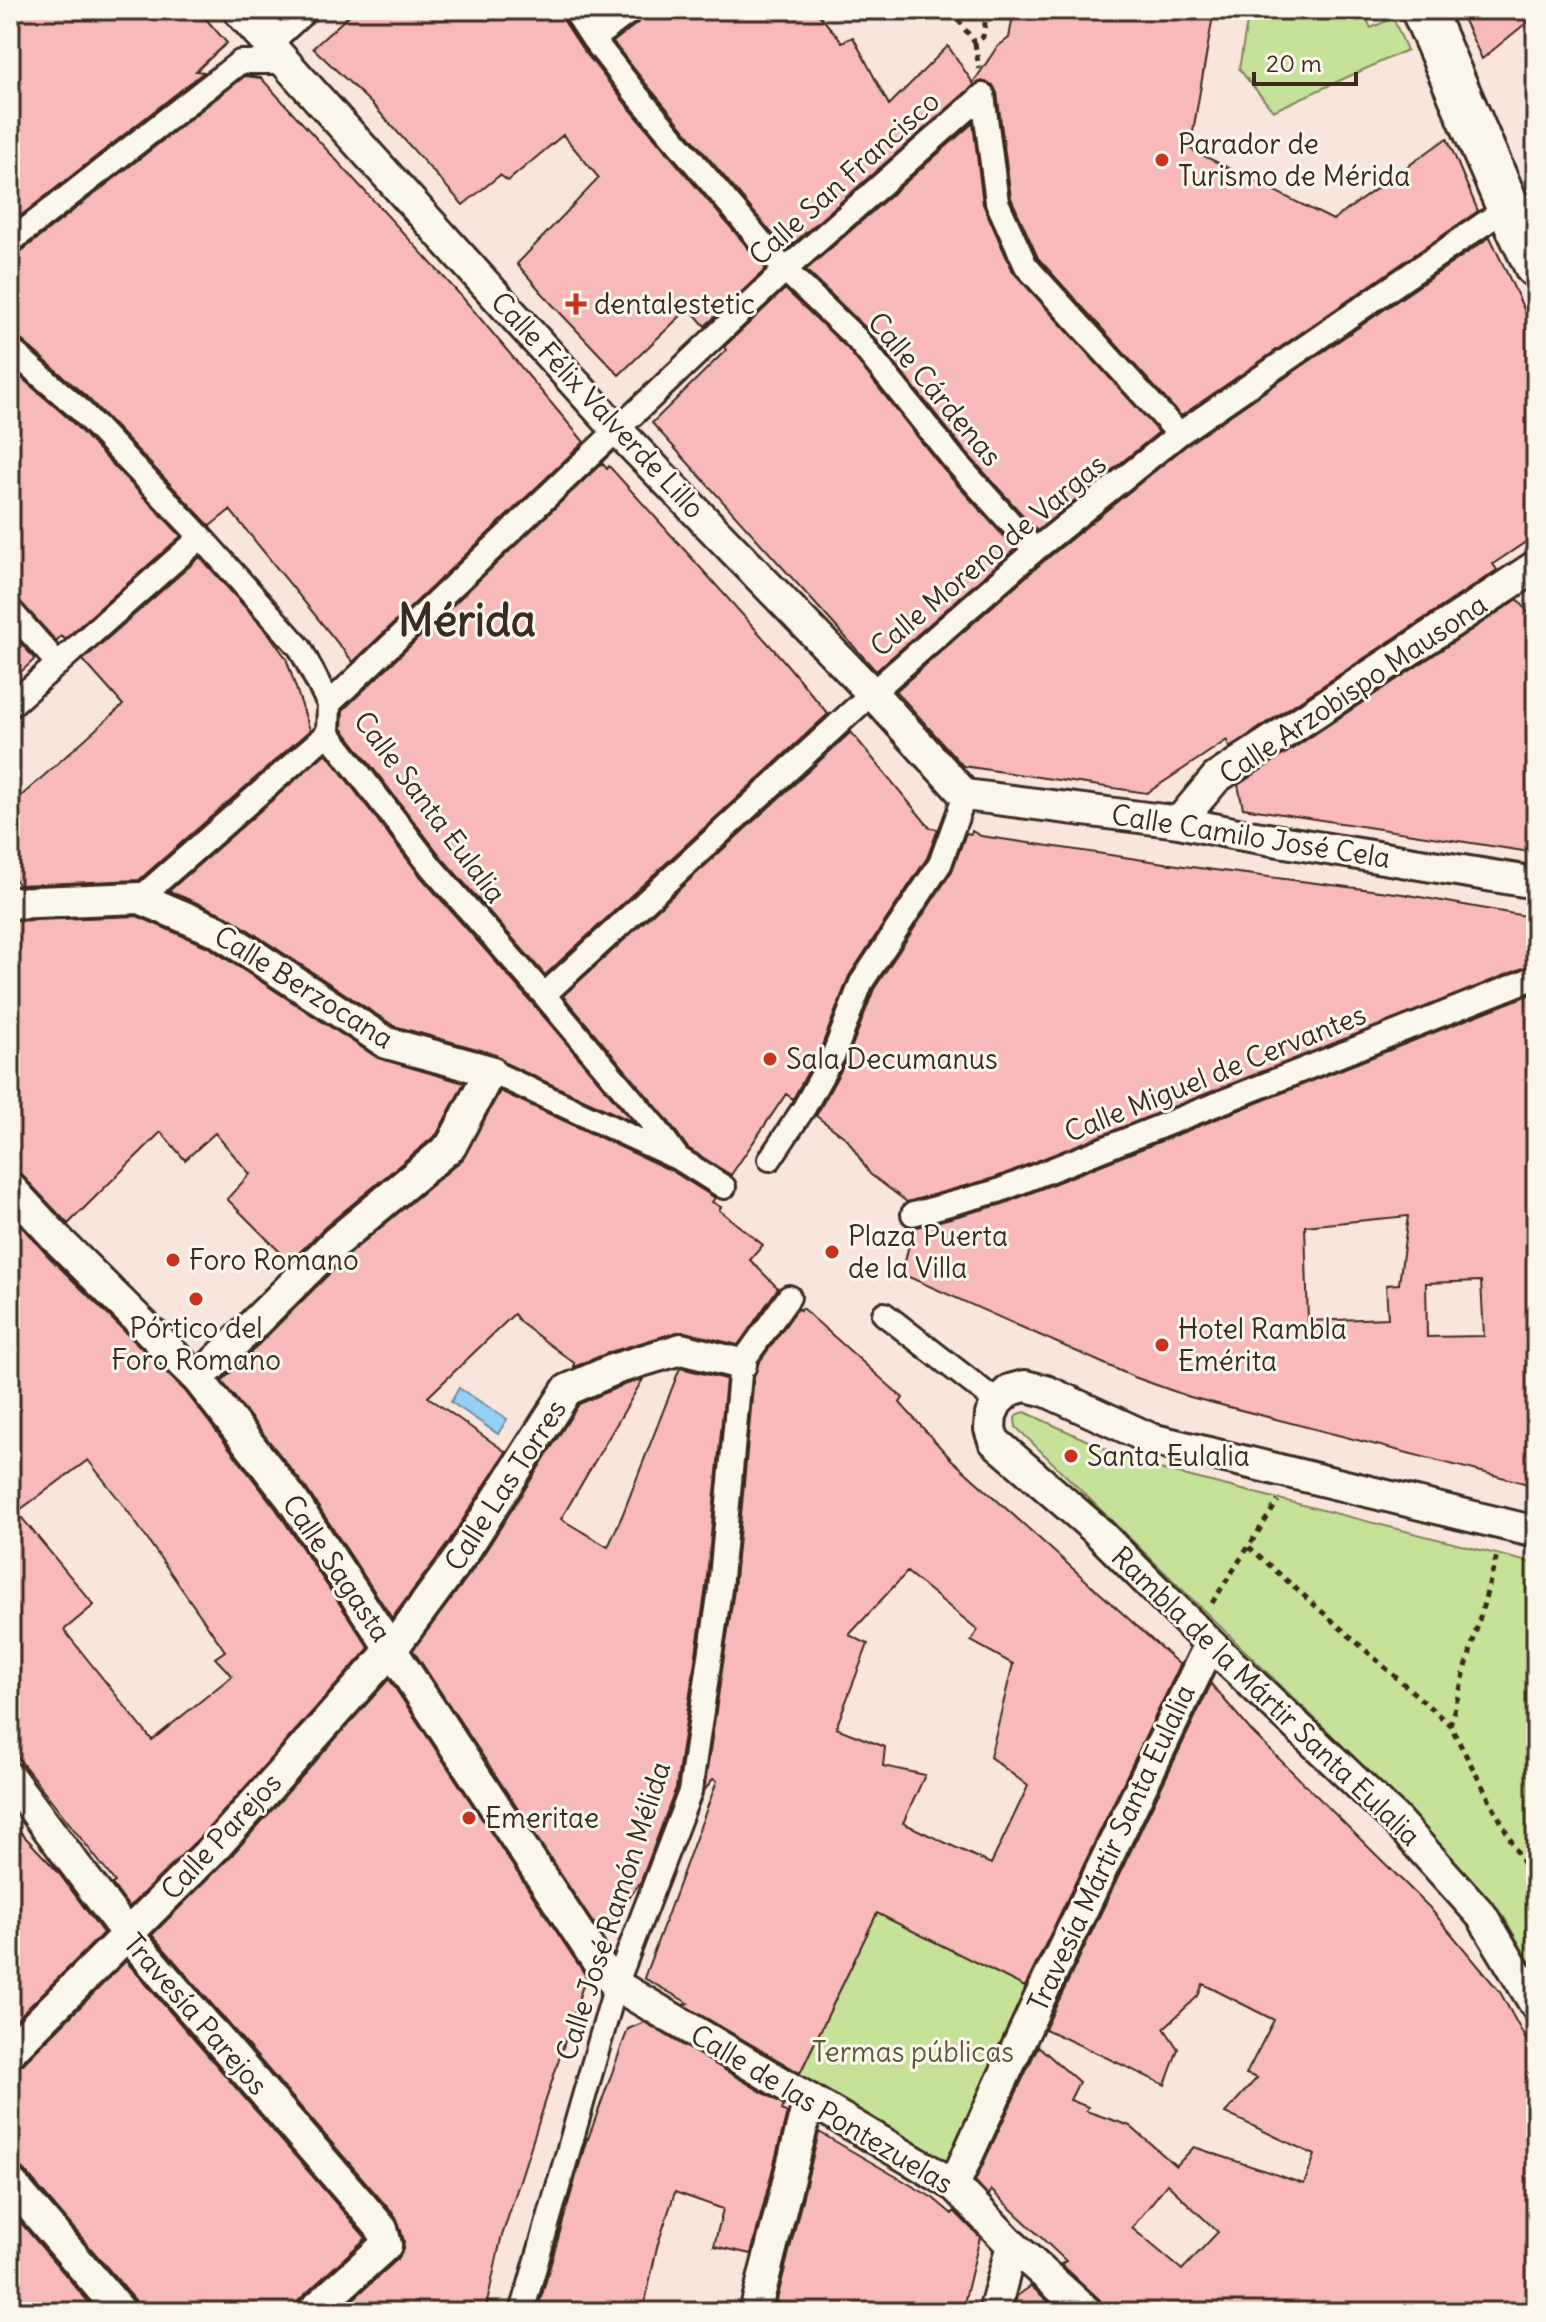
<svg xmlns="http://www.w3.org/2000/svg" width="1546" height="2322" viewBox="0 0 1546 2322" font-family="Delius,sans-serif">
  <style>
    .green { fill: #c6e198; stroke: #80865b; stroke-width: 2 }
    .water { fill: #94cff4; stroke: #708d9e; stroke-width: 2 }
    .building { fill: #f7bab8; stroke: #3b2a1e; stroke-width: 2; fill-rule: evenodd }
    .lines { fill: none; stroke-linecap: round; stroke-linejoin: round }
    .pedestrian-casing { stroke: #3b2a1e; stroke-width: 28 }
    .minor-casing { stroke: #3b2a1e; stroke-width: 36 }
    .secondary-casing { stroke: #3b2a1e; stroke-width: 48 }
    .path { stroke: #3b2a1e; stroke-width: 5; stroke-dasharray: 6 6; stroke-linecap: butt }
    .pedestrian { stroke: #fbf7ec; stroke-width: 22 }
    .minor { stroke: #fbf7ec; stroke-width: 30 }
    .secondary { stroke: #fbf7ec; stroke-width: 42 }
    .poi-dot { fill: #c8321e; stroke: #fbf7ec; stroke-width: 3 }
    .labels { text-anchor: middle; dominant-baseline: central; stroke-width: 6; stroke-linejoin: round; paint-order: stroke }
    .poi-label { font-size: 28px; fill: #3b2a1e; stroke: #fbf7ec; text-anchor: start }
    .street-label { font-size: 28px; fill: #3b2a1e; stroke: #fbf7ec }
    .park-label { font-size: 28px; fill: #5e583c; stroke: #fbf7ec }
    .town-label { font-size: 44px; font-weight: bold; fill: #3b2a1e; stroke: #fbf7ec }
  </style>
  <rect width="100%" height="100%" fill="#fae5dc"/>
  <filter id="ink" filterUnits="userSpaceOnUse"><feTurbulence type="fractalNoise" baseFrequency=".0125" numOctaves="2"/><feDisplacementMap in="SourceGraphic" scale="16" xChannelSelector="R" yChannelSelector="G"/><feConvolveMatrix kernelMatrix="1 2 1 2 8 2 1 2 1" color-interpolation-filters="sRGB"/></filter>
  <g filter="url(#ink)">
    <path class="green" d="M1249 10H1362L1371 28 1393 18 1407 50 1273 111 1239 69Z
      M1025 1412 1136 1463 1536 1564V1974L1504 1917 1358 1761 1016 1427 1015 1418 1018 1414Z
      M877 1913 1041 1995 954 2185 792 2090Z"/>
    <path class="water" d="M459 1388 507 1419 498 1434 451 1402Z"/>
    <path class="building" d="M10 10H198L227 43 196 71 204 72 10 224Z
      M355 10H560L562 18 581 47 625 103 766 269 705 326 689 308 619 375 550 302 517 264 599 178 563 135 508 181 500 175 463 205 373 105 313 48Z
      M646 10H815L842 42 853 37 889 105 948 46 973 83 997 47 1009 38 1014 10H1214L1190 149 1333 220 1447 138 1478 211 1181 416 1038 258 1011 198 997 93 993 85 982 81 974 85 786 250 647 85 613 42 640 21Z
      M1459 10H1536V15L1482 59Z
      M245 76 261 78 463 298 584 442 353 662 230 510 210 526 88 398 19 338 10 335V256L19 253Z
      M973 123 983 204 1013 272 1159 432 1037 531 965 451 868 330 806 270Z
      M1490 237 1536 335V535L1493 564 1497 570 1229 748 1227 740 1147 793 963 766 896 691 1044 561 1187 445Z
      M785 289 847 348 943 469 1015 549 876 671 652 423 726 350 724 347Z
      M10 368 68 418 181 536 65 639 61 636 56 641 20 601 10 596Z
      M602 463 607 469 609 466 655 517 784 661 828 714 545 975 443 859 342 728 343 710Z
      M200 557 269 634 286 658 310 730 139 880 18 885 10 868V806L123 705 83 660Z
      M1518 599 1536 623V853L1243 808 1238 785Z
      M10 631 35 659 10 682Z
      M851 732 930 828 938 829 927 858 849 976 821 1048 793 1099 786 1094 731 1175 688 1148 667 1119 563 996Z
      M326 753 421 877 533 1004 633 1122 505 1063 495 1054 394 1026 227 916 169 891Z
      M972 831 981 836 1191 867 1403 894 1536 918V963L994 1178 907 1202 870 1174 847 1139 816 1116 847 1059 874 989 952 871 966 833 971 834Z
      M137 916 208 947 378 1058 464 1083 437 1134 325 1227 290 1262 227 1199 250 1174 215 1133 185 1160 161 1132 68 1224 23 1176 16 1171 10 1170V921Z
      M1536 992V1486L1190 1397 1134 1377 902 1274 913 1228 1003 1204ZM1408 1216 1399 1284 1386 1285 1388 1318 1308 1321 1305 1226ZM1481 1281 1484 1336 1427 1337 1426 1283Z
      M500 1091 672 1171 715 1198 712 1202 721 1207 719 1210 763 1245 750 1260 778 1288 738 1345 685 1332H677L610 1352 574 1367V1363L521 1323 514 1314 428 1397 506 1452 448 1543 392 1618 306 1488 222 1381 349 1254 463 1159Z
      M10 1214 48 1256 185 1391 276 1509 369 1648 205 1832 129 1907 112 1884 115 1882 19 1759 10 1736ZM88 1460 127 1510 225 1651 215 1658 232 1676 152 1740 64 1630 94 1605 17 1512Z
      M798 1308 800 1310 802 1308 903 1398 900 1403 951 1459 1180 1665 1025 1987 877 1913 800 2073 684 2005 688 2003 644 1978 717 1781 713 1779 704 1791 734 1590 754 1376 758 1364ZM907 1572 978 1630 971 1641 1013 1664 990 1757 1028 1786 991 1864 903 1823 925 1775 883 1766 885 1747 836 1728 868 1644 849 1635Z
      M680 1368 726 1379 706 1587 676 1788 641 1881 612 1922 593 1923 413 1650 478 1563 579 1404 621 1386 643 1379 561 1519 608 1547 622 1516Z
      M389 1679 586 1976 501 2239 485 2312H339L399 2258 403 2249 404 2241 399 2224 396 2217 152 1935 231 1856Z
      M1211 1684 1252 1732 1429 1907 1500 1992 1536 2058V2312H1105L1104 2306 1099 2299 1061 2264 1066 2261 991 2190 989 2196 975 2181 1038 2046 1079 2082 1070 2100 1088 2107 1086 2111 1130 2126 1176 2166 1194 2147 1304 2184 1315 2155 1225 2113 1257 2078 1246 2074 1274 2020 1203 1984 1198 1996 1164 2028 1178 2049 1165 2085 1045 2029ZM1167 2184 1218 2232 1182 2270 1132 2228Z
      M10 1821 58 1872 103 1933 10 2026Z
      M126 1961 366 2238 300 2299 295 2306 294 2312H139L135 2300 24 2170 17 2165 10 2164V2068L23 2064Z
      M644 2022 784 2105 782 2110 787 2113 751 2254 714 2246 723 2209 675 2192 657 2247 643 2312H537L587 2138 588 2139 628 2029Z
      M819 2132 933 2198 952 2214 954 2211 980 2237 962 2312H774Z
      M10 2210 97 2312H10Z
      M1031 2286 1060 2312H1013L1017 2296Z"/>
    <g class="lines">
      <g class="pedestrian-casing">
        <path id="pedestrian" d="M574 10 593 39 636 94 785 270 857 339 954 460 1035 550
          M593 39 632 10
          M983 95 997 202 1026 266 1179 434
          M10 242 240 62H285
          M10 349 78 408 201 537 300 648 329 704 328 733 432 868 544 995 656 1128 678 1158 724 1187
          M10 610 58 664
          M329 704 785 270 983 95
          M10 706 201 537
          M140 898 328 733
          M544 995 872 693 1035 550 1179 434 1508 207
          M490 1071 677 1158
          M770 1159 804 1108 834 1054 861 983 940 864 965 795
          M913 1214 998 1191 1536 977
          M884 1314 997 1402
          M522 2312 616 1985 690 1792 720 1589 741 1364 789 1297"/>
      </g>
      <g class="minor-casing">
        <path id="minor" d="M238 10 618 431 872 693 965 795 1179 822 1237 834 1536 883
          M266 42 301 10
          M1179 822 1216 778 1536 566
          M10 903 140 898 217 931 387 1043 490 1071 451 1146 337 1241 198 1379
          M10 1188 61 1243 198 1379 291 1498 599 1964 616 1985 954 2185 1012 2245 1087 2312
          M1536 1532 1151 1439 1046 1391 1025 1386 1010 1390 997 1402 991 1415 990 1429 994 1441 1094 1528 1210 1644 1395 1819 1482 1916 1536 2006
          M10 1778 127 1934 382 2229 386 2245 312 2312
          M10 2051 218 1844 392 1649 463 1553 567 1390 615 1369 681 1349 741 1364
          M10 2182 121 2312
          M954 2185 1041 1995 1210 1644
          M755 2312 809 2099
          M994 2312 1012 2245"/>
      </g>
      <g class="secondary-casing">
        <path id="secondary" d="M1423 10 1508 207 1536 266"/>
      </g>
      <path class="path" d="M951 10 975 43 983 37 987 10
        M975 43 979 69
        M1249 1547 1450 1725 1523 1863 1536 1878
        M1212 1603 1278 1501
        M1450 1725 1498 1552"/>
      <use href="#pedestrian" class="pedestrian"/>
      <use href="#minor" class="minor"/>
      <use href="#secondary" class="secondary"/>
    </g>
  </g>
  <g class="poi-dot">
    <circle cx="1162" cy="160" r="8"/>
    <path d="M572 292h8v8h8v8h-8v8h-8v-8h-8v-8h8z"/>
    <circle cx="770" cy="1059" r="8"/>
    <circle cx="832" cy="1252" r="8"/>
    <circle cx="173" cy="1260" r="8"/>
    <circle cx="196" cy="1299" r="8"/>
    <circle cx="1162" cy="1345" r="8"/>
    <circle cx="1071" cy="1456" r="8"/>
    <circle cx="469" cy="1818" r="8"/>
  </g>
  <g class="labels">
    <g class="poi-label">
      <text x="1178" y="144">Parador de<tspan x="1178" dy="32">Turismo de Mérida</tspan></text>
      <text x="594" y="304">dentalestetic</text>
      <text x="786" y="1059">Sala Decumanus</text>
      <text x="848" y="1236">Plaza Puerta<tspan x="848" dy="32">de la Villa</tspan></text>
      <text x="189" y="1260">Foro Romano</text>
      <text x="196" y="1328" text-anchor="middle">Pórtico del<tspan x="196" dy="32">Foro Romano</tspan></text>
      <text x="1178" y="1329">Hotel Rambla<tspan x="1178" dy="32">Emérita</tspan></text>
      <text x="1087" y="1456">Santa Eulalia</text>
      <text x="485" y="1818">Emeritae</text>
    </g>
    <g class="street-label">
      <text transform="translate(844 178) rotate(-42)">Calle San Francisco</text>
      <text transform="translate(935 389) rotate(50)">Calle Cárdenas</text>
      <text transform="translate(598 405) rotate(47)">Calle Félix Valverde Lillo</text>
      <text transform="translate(988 555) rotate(-40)">Calle Moreno de Vargas</text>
      <text transform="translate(1353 689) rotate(-34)">Calle Arzobispo Mausona</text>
      <text transform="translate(430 807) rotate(53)">Calle Santa Eulalia</text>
      <text transform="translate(1251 836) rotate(9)">Calle Camilo José Cela</text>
      <text transform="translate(304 987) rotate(32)">Calle Berzocana</text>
      <text transform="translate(1215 1073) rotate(-22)">Calle Miguel de Cervantes</text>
      <text transform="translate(505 1485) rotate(-57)">Calle Las Torres</text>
      <text transform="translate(337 1568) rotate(56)">Calle Sagasta</text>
      <text transform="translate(1266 1696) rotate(44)">Rambla de la Mártir Santa Eulalia</text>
      <text transform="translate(221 1836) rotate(-47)">Calle Parejos</text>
      <text transform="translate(1111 1848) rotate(-65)">Travesía Mártir Santa Eulalia</text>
      <text transform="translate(613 1911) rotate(-72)">Calle José Ramón Mélida</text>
      <text transform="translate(196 2014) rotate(49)">Travesía Parejos</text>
      <text transform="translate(822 2109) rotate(31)">Calle de las Pontezuelas</text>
    </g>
    <g class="park-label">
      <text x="913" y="2052">Termas públicas</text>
    </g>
    <g class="town-label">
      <text x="467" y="620">Mérida</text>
    </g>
  </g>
  <rect width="1546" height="2322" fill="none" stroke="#fbf7ec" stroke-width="40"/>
  <rect x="20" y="20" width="1506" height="2282" fill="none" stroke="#3b2a1e" stroke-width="3" filter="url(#ink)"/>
  <path d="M1254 72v12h102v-12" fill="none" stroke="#3b2a1e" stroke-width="4"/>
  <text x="1266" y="72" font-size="24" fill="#3b2a1e" stroke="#fbf7ec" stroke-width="6" paint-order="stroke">20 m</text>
</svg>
